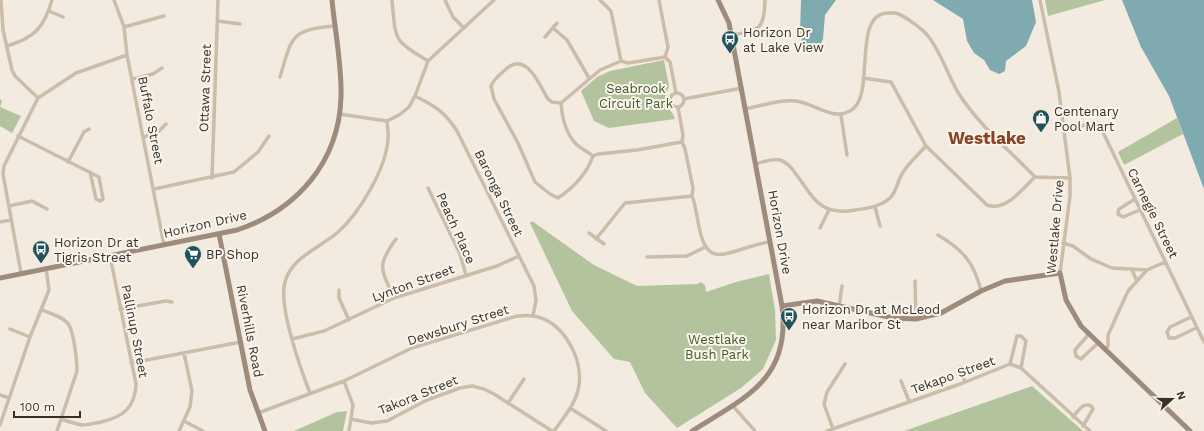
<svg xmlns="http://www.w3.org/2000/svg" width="1204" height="431" viewBox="0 0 1204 431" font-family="'Work Sans',sans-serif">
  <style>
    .green { fill: #b3c39e }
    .water { fill: #7eaab0 }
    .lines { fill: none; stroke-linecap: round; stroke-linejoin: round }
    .street { stroke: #ccbcaa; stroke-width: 3.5 }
    .secondary { stroke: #9f8b7c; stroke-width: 5 }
    .labels { text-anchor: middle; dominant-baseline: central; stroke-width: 4; stroke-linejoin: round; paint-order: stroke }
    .poi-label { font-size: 13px; fill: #39302a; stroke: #faf5ec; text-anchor: start }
    .street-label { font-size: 13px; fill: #39302a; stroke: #faf5ec }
    .park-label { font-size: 13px; fill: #45582d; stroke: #faf5ec }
    .district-label { font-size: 17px; font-weight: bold; fill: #894322; stroke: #faf5ec }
  </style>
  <rect width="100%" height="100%" fill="#f3ebdf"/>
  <path class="green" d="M1045 0H1105L1048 16Z
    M664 60 669 86 665 98 667 106 673 114 675 119 609 128 594 121 581 91 597 77 610 71Z
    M0 99 2 101 0 107 21 116 12 133 0 126Z
    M1177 118 1183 134 1124 165 1118 152Z
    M532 221 594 265 637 286 697 284 701 282 705 285 706 292 736 282 769 274 775 310 776 340 763 369 741 388 677 428 645 393 630 362 614 359 572 311 530 223Z
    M1032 386 1083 431H904Z
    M347 411 343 431H294L337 412Z"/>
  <path class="water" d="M801 0H836L825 15 823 39 818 50 809 52 803 47 800 33Z
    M933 0H1032L1036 22 1026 46 1006 61 1005 71 999 74 990 70 984 60 974 53 967 41 963 19Z
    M1122 0H1204V189L1169 96 1141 47Z"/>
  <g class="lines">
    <path class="street" d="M1 0 3 30 12 70 15 76 38 98
      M114 0 124 27 127 55 164 245
      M392 0C396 41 392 39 428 61
      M445 0 453 17 464 28
      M600 0 611 11 621 61
      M659 0 668 47 665 57
      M1040 0 1059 92 1070 178V196L1060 273
      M49 11 63 17
      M218 21 240 24
      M124 27 164 16
      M553 28 567 40 589 78
      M732 35C760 30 764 30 765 0
      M545 37 557 23
      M7 46C34 38 44 28 52 0
      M280 77C292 37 290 30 334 26
      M863 78 891 82 926 146 987 205C1006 212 1022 189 1035 177
      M133 79 153 74 162 68
      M676 93 670 62 665 57 628 63 621 61 600 70 561 103C562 118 566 134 577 145 582 149 588 152 593 156L598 154 637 150 682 142
      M670 100a7 7 0 1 1 14 0a7 7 0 1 1-14 0Z
      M415 96C435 106 445 112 457 131L534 286 536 301 533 316
      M684 99 742 88
      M561 103 552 102 548 99C539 84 526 50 505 70 499 75 494 79 491 86L494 99 518 143 535 182 550 194 558 198C573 188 587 173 593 156
      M678 107 683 135 682 142 685 149 693 188 692 196C700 213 696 260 724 254 740 251 753 244 770 242
      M745 109C761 106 780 99 796 101 814 103 832 121 850 111 877 98 851 15 887 13 889 13 893 13 896 13 903 15 923 29 928 36 941 52 948 76 959 94 978 124 1010 151 1035 177L1070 178
      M339 114 387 121 399 115 409 107 415 96 428 61 494 0
      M841 115 847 155
      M1064 129 1097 123 1101 128 1204 342
      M18 136 99 177 103 199 100 201 96 199 90 172
      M144 137 157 133 166 124
      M68 162 84 132 89 129
      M756 164C762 162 774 158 780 160 787 162 792 168 796 174 815 200 820 216 856 210 868 208 880 207 890 198 897 191 897 182 902 174 908 163 918 155 926 146
      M212 178 218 0
      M428 188 460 254 466 275
      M154 189 234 172 258 152 269 136
      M1135 199 1119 209 1118 214 1123 217 1140 210
      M9 206 32 201 47 209
      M875 207 880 226
      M0 222 11 220
      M820 228 829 210
      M589 233 604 244
      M938 235C963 250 974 262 981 291
      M596 239 625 203 692 196
      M1063 243 1073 246 1091 259 1112 268 1147 270 1165 262
      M647 257 687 256 705 247
      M1132 270 1137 281
      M21 273 3 174 4 166 38 98 76 73 127 55
      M915 281 916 319
      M339 290V298L349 320
      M394 298C381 268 376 267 396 239
      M839 307 842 286
      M120 309 166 301 172 302
      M42 310C50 313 64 317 69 325 74 334 77 361 77 371L57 431
      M1191 317 1170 327 1167 332 1169 338H1175L1196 328
      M10 329 30 337
      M1089 334 1075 350 1076 356 1081 359 1098 343
      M292 339 324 331 394 298 497 266 519 256
      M1105 349 1108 346V335L1128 291 1147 270
      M131 363 241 342
      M1010 364 1017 336H1021L1026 341 1021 368
      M960 367 965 382
      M344 381 353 405 349 431
      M901 381 909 401
      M310 393C301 370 278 306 285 282 291 258 319 248 337 233 359 214 386 169 388 139 389 133 387 126 387 121
      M0 395 9 398
      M508 403 524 379
      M732 405 755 431
      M570 408 606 431
      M258 413 344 381 412 348 517 316C522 316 528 315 533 316 562 320 583 357 579 385 577 402 564 417 554 431
      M1073 417C1078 411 1083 402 1091 406L1093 409 1083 426
      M61 419C67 421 75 424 82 425 88 425 95 423 101 422 123 417 135 408 136 384L110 256
      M351 419 371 423 387 421 427 400 460 388 472 386 484 389 494 394 552 431
      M184 421 203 431
      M0 425 30 337 49 290 46 268
      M833 429 824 404 827 392 845 364
      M179 431 190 407 192 391 184 353
      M827 431 963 383 1010 364 1021 368 1090 431"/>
    <path class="secondary" d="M219 234 250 390 265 431
      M0 278 237 230C297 210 339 162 341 97 342 65 335 32 332 0
      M782 306 817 301 893 318 916 319 941 313 981 291 1005 281 1060 273 1066 300 1081 326 1190 431
      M692 431C746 397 791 379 782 306L729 23 718 0"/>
  </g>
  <defs>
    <g id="bus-pin" transform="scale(0.9)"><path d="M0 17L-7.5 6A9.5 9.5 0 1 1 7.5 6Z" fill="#1f525b" stroke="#faf5ec"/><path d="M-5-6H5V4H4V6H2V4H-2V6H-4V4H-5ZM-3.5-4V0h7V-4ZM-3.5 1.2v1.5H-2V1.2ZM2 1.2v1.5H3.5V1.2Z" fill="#fff"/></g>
    <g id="shop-pin" transform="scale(0.9)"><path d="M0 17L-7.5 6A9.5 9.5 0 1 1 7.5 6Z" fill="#1f525b" stroke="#faf5ec"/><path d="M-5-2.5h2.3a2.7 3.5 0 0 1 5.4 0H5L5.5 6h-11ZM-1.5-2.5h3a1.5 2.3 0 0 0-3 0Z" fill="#fff"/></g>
    <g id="supermarket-pin" transform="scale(0.9)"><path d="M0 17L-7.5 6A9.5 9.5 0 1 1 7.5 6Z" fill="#1f525b" stroke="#faf5ec"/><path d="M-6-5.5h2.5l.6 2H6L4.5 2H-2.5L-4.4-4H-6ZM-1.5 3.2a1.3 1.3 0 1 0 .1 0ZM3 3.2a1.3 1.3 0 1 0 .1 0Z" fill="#fff"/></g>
  </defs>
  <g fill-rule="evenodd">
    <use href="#bus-pin" x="730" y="39"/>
    <use href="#shop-pin" x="1041" y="118"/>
    <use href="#bus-pin" x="41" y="249"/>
    <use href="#supermarket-pin" x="193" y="254"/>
    <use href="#bus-pin" x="789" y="316"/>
  </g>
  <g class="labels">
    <g class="poi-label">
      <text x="743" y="32">Horizon Dr<tspan x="743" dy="15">at Lake View</tspan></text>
      <text x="1054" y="111">Centenary<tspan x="1054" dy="15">Pool Mart</tspan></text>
      <text x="54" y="242">Horizon Dr at<tspan x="54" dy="15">Tigris Street</tspan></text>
      <text x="206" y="254">BP Shop</text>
      <text x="802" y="309">Horizon Dr at McLeod<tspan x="802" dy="15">near Maribor St</tspan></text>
    </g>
    <g class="street-label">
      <text transform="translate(205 88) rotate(-88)">Ottawa Street</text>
      <text transform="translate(151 120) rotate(79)">Buffalo Street</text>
      <text transform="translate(499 193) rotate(64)">Baronga Street</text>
      <text transform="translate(1153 213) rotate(64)">Carnegie Street</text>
      <text transform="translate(205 224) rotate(-13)">Horizon Drive</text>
      <text transform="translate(1055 227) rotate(-85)">Westlake Drive</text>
      <text transform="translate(456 228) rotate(66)">Peach Place</text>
      <text transform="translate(780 232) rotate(80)">Horizon Drive</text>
      <text transform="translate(413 283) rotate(-20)">Lynton Street</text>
      <text transform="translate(458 325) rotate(-18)">Dewsbury Street</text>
      <text transform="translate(135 331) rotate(79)">Pallinup Street</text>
      <text transform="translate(250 331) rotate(79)">Riverhills Road</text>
      <text transform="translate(953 375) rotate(-20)">Tekapo Street</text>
      <text transform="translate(418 395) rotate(-22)">Takora Street</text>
    </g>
    <g class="park-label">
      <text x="636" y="88">Seabrook<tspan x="636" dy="15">Circuit Park</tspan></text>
      <text x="717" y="339">Westlake<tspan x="717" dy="15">Bush Park</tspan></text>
    </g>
    <g class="district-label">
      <text x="987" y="138">Westlake</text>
    </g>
  </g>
  <g transform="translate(1172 399) rotate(69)" stroke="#faf5ec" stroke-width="3" paint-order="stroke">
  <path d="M0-3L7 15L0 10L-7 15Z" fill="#39302a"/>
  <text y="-6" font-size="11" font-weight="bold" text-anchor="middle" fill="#39302a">N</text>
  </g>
  <path d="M14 411v6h66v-6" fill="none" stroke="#39302a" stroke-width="2"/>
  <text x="20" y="411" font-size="12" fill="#39302a" stroke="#faf5ec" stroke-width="3" paint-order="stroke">100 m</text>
</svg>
